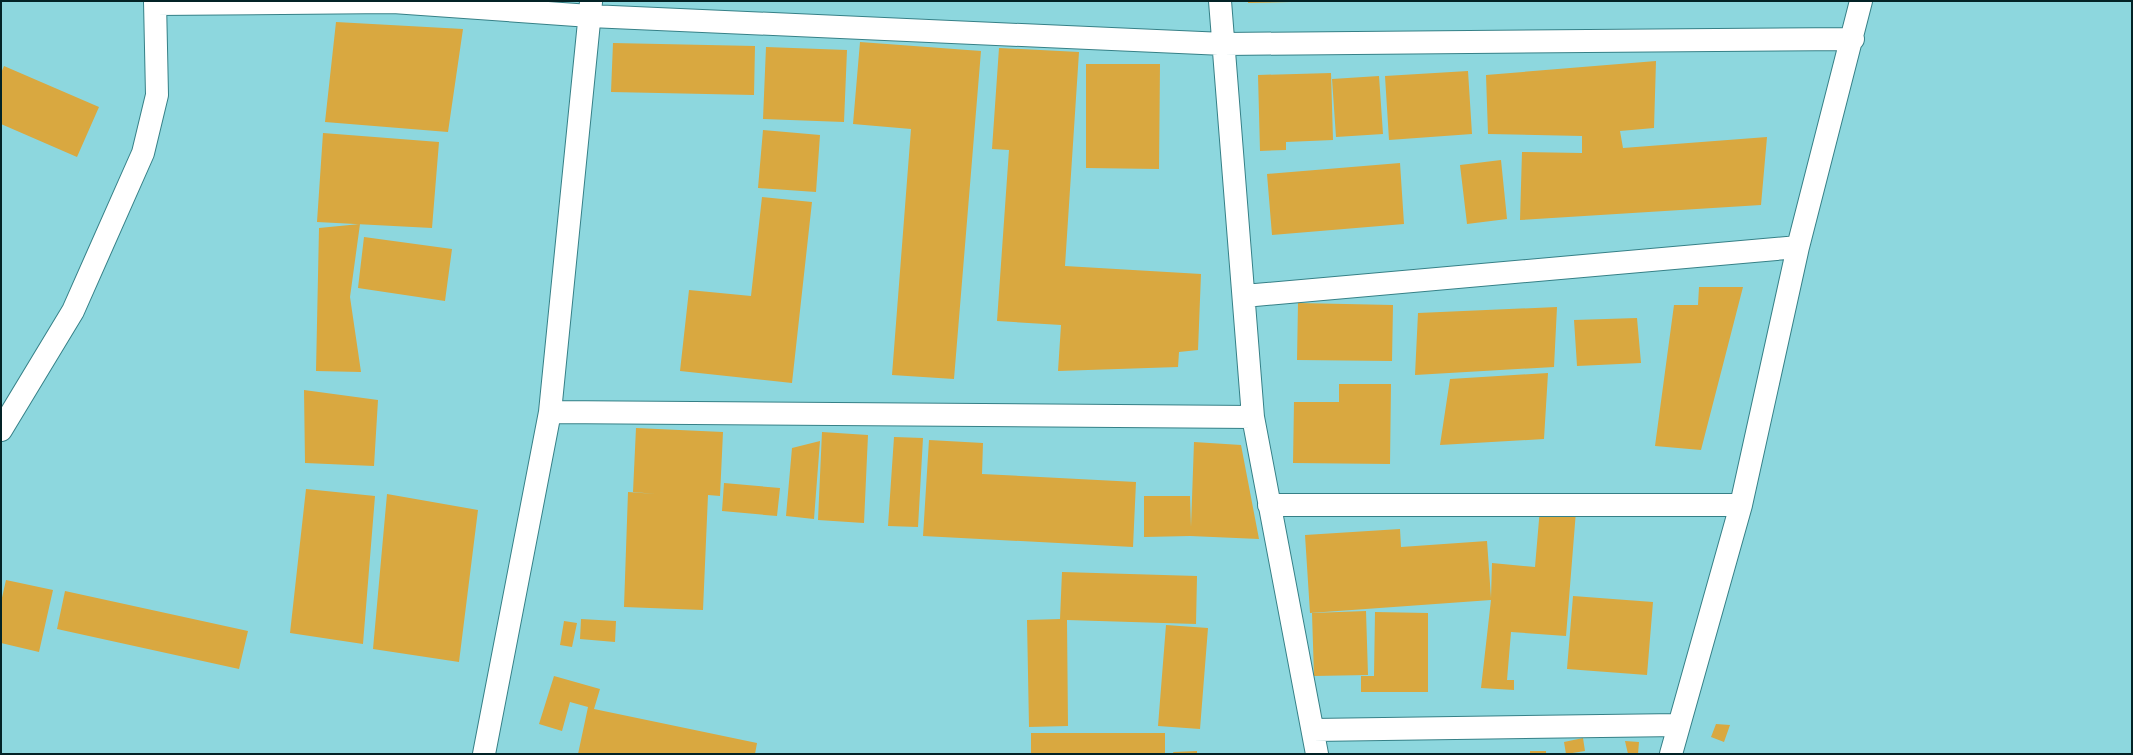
<svg xmlns="http://www.w3.org/2000/svg" width="2133" height="755" viewBox="0 0 2133 755" font-family="Cabin,sans-serif">
  <style>
    .building { fill: #d9a840 }
    .lines { fill: none; stroke-linecap: round; stroke-linejoin: round }
    .street-casing { stroke: #368087; stroke-width: 24 }
    .street { stroke: #fff; stroke-width: 22 }
  </style>
  <rect width="100%" height="100%" fill="#8dd7de"/>
  <path class="building" d="M1248 1H1291V2L1248 3Z
    M336 22 463 29 448 132 325 122Z
    M860 42 981 51 954 379 892 375 911 129 853 124Z
    M613 43 755 46 754 95 611 92Z
    M766 47 847 50 844 122 763 119Z
    M999 48 1079 52 1065 266 1201 274 1198 350 1179 352 1178 367 1058 371 1061 325 997 321 1009 150 992 149Z
    M1656 61 1654 128 1620 131 1623 148 1767 137 1761 205 1520 220 1522 152 1582 153V136L1488 134 1486 75Z
    M1086 64H1160L1159 169 1086 168Z
    M4 66 99 107 77 157 1 124V73Z
    M1468 71 1472 134 1389 140 1385 76Z
    M1331 73 1333 140 1286 142V150L1260 151 1258 75Z
    M1379 76 1383 134 1336 137 1332 79Z
    M763 130 820 135 816 192 758 188Z
    M323 133 439 142 432 228 317 222Z
    M1501 160 1507 219 1467 224 1460 165Z
    M1400 163 1404 224 1272 235 1267 174Z
    M762 197 812 202 792 383 680 371 689 290 751 296Z
    M360 224 350 297 361 372 316 371 319 228Z
    M364 237 452 249 445 301 358 288Z
    M1699 287H1743L1701 450 1655 446 1674 305H1698Z
    M1298 303 1393 305 1392 361 1297 360Z
    M1557 307 1554 367 1415 375 1418 313Z
    M1637 318 1641 363 1577 366 1574 320Z
    M1548 373 1544 439 1440 445 1450 379Z
    M1339 384H1391L1390 464 1293 463 1294 402H1339Z
    M304 390 378 400 374 466 305 463Z
    M636 428 723 432 720 496 708 495 703 610 624 607 628 492 656 494 633 492Z
    M822 432 868 435 864 523 818 520Z
    M894 437 923 438 918 527 888 526Z
    M929 440 983 443 982 474 1136 482 1133 547 923 536Z
    M820 441 814 519 786 516 792 448Z
    M1194 442 1241 445 1259 539 1190 536 1144 537V496H1190L1191 527Z
    M724 483 780 488 777 516 722 511Z
    M306 489 375 496 363 644 290 633Z
    M387 494 478 510 459 662 373 649Z
    M1540 508 1576 511 1566 636 1511 632 1507 680H1514V690L1481 688 1491 600 1310 613 1305 535 1400 529 1401 547 1487 541 1491 598 1492 563 1535 567Z
    M1062 572 1197 576 1196 624 1067 620 1068 726 1029 727 1027 620 1060 619Z
    M6 580 53 590 39 652 1 643V602Z
    M65 591 248 631 239 669 57 629Z
    M1573 596 1653 602 1647 675 1567 669Z
    M1366 611 1368 675 1314 676 1312 613Z
    M1375 612 1428 613V692H1361V676H1374Z
    M581 619 616 621 615 642 580 639Z
    M564 621 577 623 572 647 560 645Z
    M1166 625 1208 628 1200 729 1158 726Z
    M554 676 600 689 594 709 757 743 755 754H578L588 707 570 702 562 731 539 724Z
    M1716 724 1730 725 1724 742 1711 737Z
    M1031 733H1165V754H1031Z
    M1583 738 1585 751 1566 754 1564 742Z
    M1625 741 1639 742 1638 754H1628Z
    M1197 751V754H1174L1173 752Z
    M1530 751H1546V754H1530Z"/>
  <g class="lines">
    <g class="street-casing">
      <path id="street" d="M1220 1 1253 417 1317 754
        M155 4 393 2 590 16 1224 44 1853 39
        M1244 296 1798 247
        M550 412 1253 417
        M1 430 73 311 143 153 157 95 155 1
        M1269 505H1741
        M1313 730 1679 725
        M484 754 550 412 591 2
        M1671 754 1741 505 1798 247 1861 1"/>
    </g>
    <use href="#street" class="street"/>
  </g>
  <rect width="2133" height="755" fill="none" stroke="#032326" stroke-width="4"/>
</svg>
